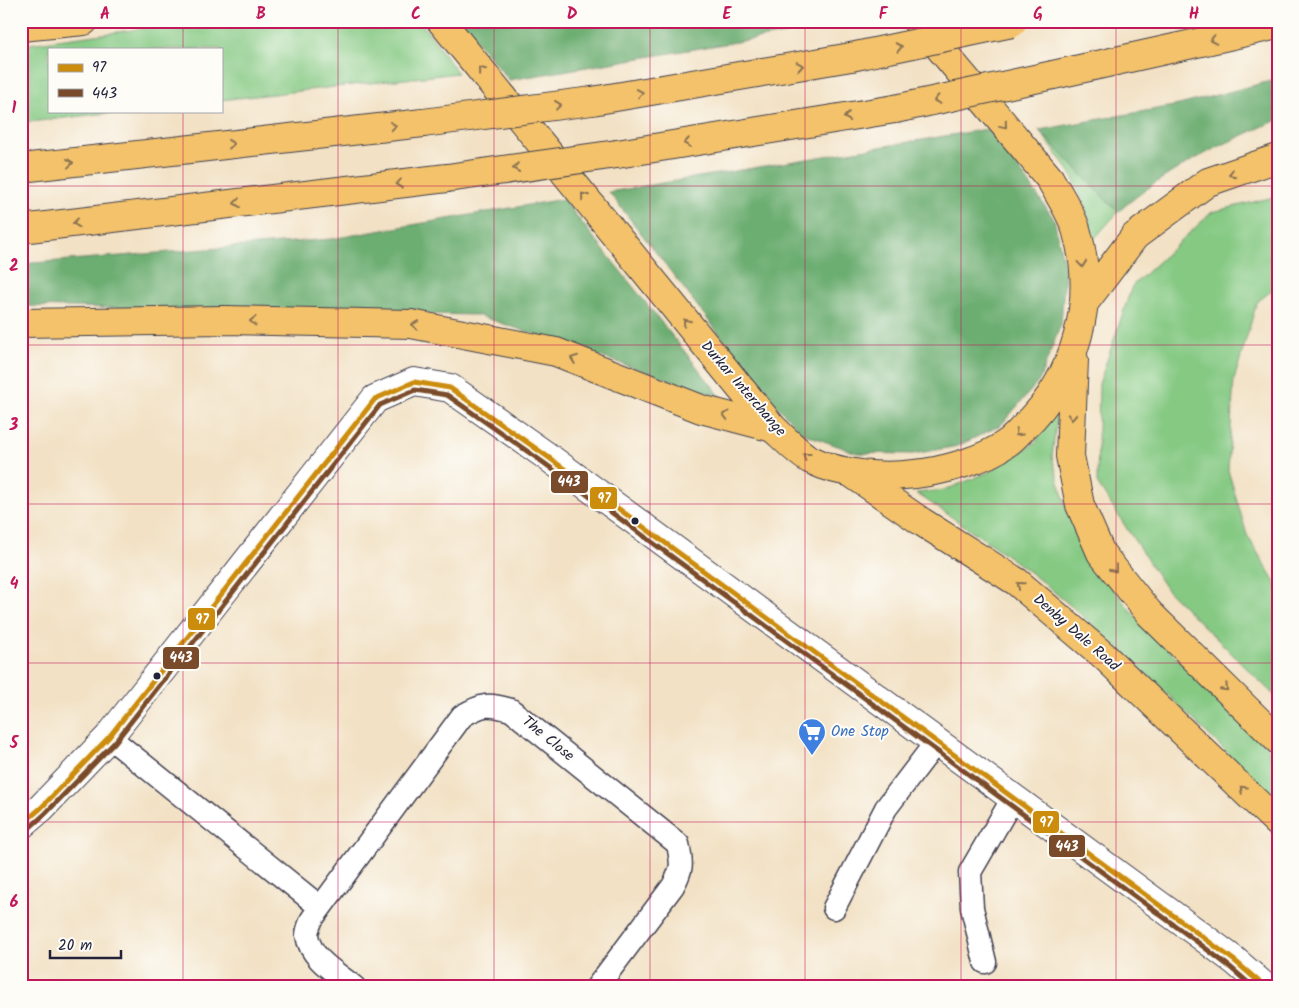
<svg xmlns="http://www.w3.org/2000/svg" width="1299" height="1008" viewBox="0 0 1299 1008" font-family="Kalam,sans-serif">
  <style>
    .green { fill: #85c983; stroke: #54765f }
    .forest { fill: #6cad71; stroke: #476856 }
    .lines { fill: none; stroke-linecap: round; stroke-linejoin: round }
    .minor-casing { stroke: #413f50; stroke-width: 25 }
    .tertiary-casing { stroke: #413f50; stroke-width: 30 }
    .primary-casing { stroke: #413f50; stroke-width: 30 }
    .motorway-casing { stroke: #413f50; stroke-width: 30 }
    .minor { stroke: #fff; stroke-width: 22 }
    .tertiary { stroke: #fff; stroke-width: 28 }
    .primary { stroke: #f3c26a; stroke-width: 28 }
    .motorway { stroke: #f3c26a; stroke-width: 28 }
    .motorway-bridge-casing { stroke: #413f50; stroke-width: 30; stroke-linecap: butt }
    .motorway-bridge { stroke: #f3c26a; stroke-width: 28 }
    .bus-1-casing { stroke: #fdfcf7; stroke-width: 9 }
    .bus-2-casing { stroke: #fdfcf7; stroke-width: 9 }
    .bus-1 { stroke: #cc8c0c; stroke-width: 5 }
    .bus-2 { stroke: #7a4b2a; stroke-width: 5 }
    .oneway { stroke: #8a7252 }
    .grid { fill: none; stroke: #c2185b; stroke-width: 1; stroke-opacity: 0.55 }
    .bus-dot { fill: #22223b; stroke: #fdfcf7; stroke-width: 2 }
    .labels { text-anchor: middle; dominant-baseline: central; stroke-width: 4; stroke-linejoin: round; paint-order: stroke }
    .street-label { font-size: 15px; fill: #22223b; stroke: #fdfcf7 }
    .shop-label { font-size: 15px; fill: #366cbe; stroke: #fdfcf7; text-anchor: start }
    .line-badge { stroke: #fdfcf7; stroke-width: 2 }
    .badge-label { font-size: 14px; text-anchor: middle; font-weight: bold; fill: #fff }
    .neatline { fill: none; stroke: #c2185b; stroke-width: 2 }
    .grid-label { font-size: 16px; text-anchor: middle; font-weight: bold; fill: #c2185b }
  </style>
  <rect width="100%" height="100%" fill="#fdfcf7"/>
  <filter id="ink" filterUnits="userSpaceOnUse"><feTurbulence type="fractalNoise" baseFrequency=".02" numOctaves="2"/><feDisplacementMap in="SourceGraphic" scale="10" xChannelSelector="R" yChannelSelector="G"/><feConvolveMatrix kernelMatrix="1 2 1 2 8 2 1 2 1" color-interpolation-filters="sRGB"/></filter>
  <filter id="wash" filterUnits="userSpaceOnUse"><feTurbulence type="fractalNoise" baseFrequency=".0096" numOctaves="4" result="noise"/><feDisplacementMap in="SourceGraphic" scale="20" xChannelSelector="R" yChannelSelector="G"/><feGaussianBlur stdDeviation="1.12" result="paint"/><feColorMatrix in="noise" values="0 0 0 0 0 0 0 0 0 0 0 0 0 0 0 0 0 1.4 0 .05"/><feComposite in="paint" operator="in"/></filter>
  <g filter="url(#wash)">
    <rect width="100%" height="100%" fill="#f2e1c4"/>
    <path class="green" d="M199 21H420L458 73 221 100V49H49V111H126L21 123V45Z
      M1039 130 1118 212 1094 239 1083 201 1070 172Z
      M1278 196V286L1257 302 1234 380 1228 470 1247 535 1278 587V699L1167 590 1097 483 1099 384 1132 286 1212 212Z
      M1058 407 1052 457 1067 511 1091 562 1139 621 1278 758V803C1202 729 1128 652 1046 585 1005 552 960 523 916 493L945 490 989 472 1035 443Z"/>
    <path class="forest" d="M460 21H862L509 80Z
      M1278 79V120C1221 144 1164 171 1118 212L1039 130 1179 105Z
      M987 129 1019 169 1054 219 1065 271 1061 324 1039 381 1001 425 958 446 913 454 857 453 802 433 764 392 609 192Z
      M563 199 721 397 477 315 21 306V264L331 239Z"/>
  </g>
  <g filter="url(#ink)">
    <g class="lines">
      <g class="minor-casing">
        <path id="minor" d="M109 737 320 907
          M834 908 886 808 937 741
          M985 962 972 908 970 872 1013 798
          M354 987C337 973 310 959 307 935 307 930 310 924 312 919L462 716C483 704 488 703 511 710L678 844C682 865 683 867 673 886L597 987"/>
      </g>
      <g class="tertiary-casing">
        <path id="tertiary" d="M21 825 41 808 109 737 375 399 414 382 450 388 548 457 1200 935 1235 961 1265 987"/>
      </g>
      <g class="primary-casing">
        <path id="primary" d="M441 21 773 428C783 437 800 455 811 460 842 475 881 478 915 474 943 471 984 460 1007 443 1013 439 1018 433 1024 427 1076 377 1098 300 1076 229 1070 211 1059 195 1050 179L917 21
          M1074 360 1070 456 1080 505 1101 553 1149 613 1278 740
          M851 473 922 522 1017 582 1104 656 1278 823"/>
      </g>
      <g class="motorway-casing">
        <path id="motorway" d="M21 27 84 21
          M1053 75 1278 25
          M592 101 851 57
          M617 154 895 109
          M21 168 423 123
          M21 229 447 178
          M1085 302 1135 236 1208 182 1278 158
          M21 323 224 320 411 324 556 352 701 409 773 428"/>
      </g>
      <use href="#minor" class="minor"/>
      <use href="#tertiary" class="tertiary"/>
      <use href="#primary" class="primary"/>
      <use href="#motorway" class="motorway"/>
      <g class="motorway-bridge-casing">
        <path id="motorway-bridge" d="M851 57 1012 23
          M895 109 1053 75
          M423 123 592 101
          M447 178 617 154"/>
      </g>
      <use href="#motorway-bridge" class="motorway-bridge"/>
      <g class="bus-1-casing">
        <path id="bus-1" d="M21 825 41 808 109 737 375 399 414 382 450 388 548 457 1200 935 1235 961 1265 987"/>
      </g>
      <g class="bus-2-casing">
        <path id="bus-2" d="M26 831 46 813 115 742 380 405 415 390 447 395 544 463 1196 941 1230 967 1253 987"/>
      </g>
      <use href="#bus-1" class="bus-1"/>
      <use href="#bus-2" class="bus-2"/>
    </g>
    <defs><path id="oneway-chevron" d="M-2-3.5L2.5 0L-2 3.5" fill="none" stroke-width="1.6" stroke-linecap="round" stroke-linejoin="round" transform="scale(1.25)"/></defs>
    <g class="oneway">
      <use href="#oneway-chevron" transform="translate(1213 40) rotate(168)"/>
      <use href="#oneway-chevron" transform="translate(899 47) rotate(-12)"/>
      <use href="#oneway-chevron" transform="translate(800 66) rotate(-10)"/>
      <use href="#oneway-chevron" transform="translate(481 70) rotate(-129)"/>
      <use href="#oneway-chevron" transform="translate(640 93) rotate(-10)"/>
      <use href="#oneway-chevron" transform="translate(937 100) rotate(168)"/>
      <use href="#oneway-chevron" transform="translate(558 105) rotate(-7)"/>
      <use href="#oneway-chevron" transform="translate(847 117) rotate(171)"/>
      <use href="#oneway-chevron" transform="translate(1004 125) rotate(50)"/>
      <use href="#oneway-chevron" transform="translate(393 126) rotate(-6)"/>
      <use href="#oneway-chevron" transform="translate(687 143) rotate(171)"/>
      <use href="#oneway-chevron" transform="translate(231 144) rotate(-6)"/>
      <use href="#oneway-chevron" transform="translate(70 163) rotate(-6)"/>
      <use href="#oneway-chevron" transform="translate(516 168) rotate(172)"/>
      <use href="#oneway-chevron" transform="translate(1232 174) rotate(161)"/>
      <use href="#oneway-chevron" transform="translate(399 184) rotate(173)"/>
      <use href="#oneway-chevron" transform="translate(584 196) rotate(-129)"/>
      <use href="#oneway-chevron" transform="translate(237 203) rotate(173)"/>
      <use href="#oneway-chevron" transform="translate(76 223) rotate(173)"/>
      <use href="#oneway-chevron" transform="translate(1082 264) rotate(85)"/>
      <use href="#oneway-chevron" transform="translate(253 321) rotate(-179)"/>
      <use href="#oneway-chevron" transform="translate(686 322) rotate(-129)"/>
      <use href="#oneway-chevron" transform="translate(415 325) rotate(-172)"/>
      <use href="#oneway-chevron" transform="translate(574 359) rotate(-159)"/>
      <use href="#oneway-chevron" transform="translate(726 415) rotate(-165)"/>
      <use href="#oneway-chevron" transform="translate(1072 417) rotate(93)"/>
      <use href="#oneway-chevron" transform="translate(1018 433) rotate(136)"/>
      <use href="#oneway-chevron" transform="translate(806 456) rotate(-143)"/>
      <use href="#oneway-chevron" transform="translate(1114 569) rotate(51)"/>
      <use href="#oneway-chevron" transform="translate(1020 585) rotate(-141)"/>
      <use href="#oneway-chevron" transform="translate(1225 688) rotate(45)"/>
      <use href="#oneway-chevron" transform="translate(1243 789) rotate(-136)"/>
    </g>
  </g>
  <path class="grid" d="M183 21V49M338 21V987M494 21V987M650 21V987M805 21V987M961 21V987M1116 21V987M183 111V987M21 186H1278M21 345H1278M21 504H1278M21 663H1278M21 822H1278"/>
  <defs>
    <g id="supermarket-pin" transform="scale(1.4375)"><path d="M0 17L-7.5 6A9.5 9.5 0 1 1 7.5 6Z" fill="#3f7fe0" stroke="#fdfcf7"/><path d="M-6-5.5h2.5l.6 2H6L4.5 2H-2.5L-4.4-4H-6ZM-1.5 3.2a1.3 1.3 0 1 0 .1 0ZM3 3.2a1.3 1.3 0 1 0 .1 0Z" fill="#fff"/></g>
  </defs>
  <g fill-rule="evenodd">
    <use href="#supermarket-pin" x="812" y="732"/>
  </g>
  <g class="bus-dot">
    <circle cx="635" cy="521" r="4.5"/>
    <circle cx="157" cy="676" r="4.5"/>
  </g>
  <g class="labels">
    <g class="street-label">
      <text transform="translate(743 389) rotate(49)">Durkar Interchange</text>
      <text transform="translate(1076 633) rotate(41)">Denby Dale Road</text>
      <text transform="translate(548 739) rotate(39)">The Close</text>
    </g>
    <g class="shop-label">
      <text x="831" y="732">One Stop</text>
    </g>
  </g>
  <g class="line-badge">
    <rect x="550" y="470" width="39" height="24" rx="5" fill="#7a4b2a"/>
    <rect x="589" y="486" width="29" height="24" rx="5" fill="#cc8c0c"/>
    <rect x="187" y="607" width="29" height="24" rx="5" fill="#cc8c0c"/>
    <rect x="162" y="646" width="38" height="24" rx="5" fill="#7a4b2a"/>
    <rect x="1032" y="810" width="28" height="24" rx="5" fill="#cc8c0c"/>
    <rect x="1048" y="834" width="38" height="24" rx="5" fill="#7a4b2a"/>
  </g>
  <g class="badge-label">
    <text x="569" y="486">443</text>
    <text x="604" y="503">97</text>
    <text x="202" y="624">97</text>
    <text x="181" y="662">443</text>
    <text x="1046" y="827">97</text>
    <text x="1067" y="851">443</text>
  </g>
  <rect width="1299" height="1008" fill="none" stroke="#fdfcf7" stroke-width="55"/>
  <rect x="48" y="48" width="175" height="65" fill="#fdfcf7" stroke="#a5a5ac"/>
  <rect x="58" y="64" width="25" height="8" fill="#cc8c0c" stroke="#a5a5ac"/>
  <text x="92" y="72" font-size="15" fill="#22223b">97</text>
  <rect x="58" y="89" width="25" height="8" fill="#7a4b2a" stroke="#a5a5ac"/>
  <text x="92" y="98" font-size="15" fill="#22223b">443</text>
  <path d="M50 950v8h71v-8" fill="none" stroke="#22223b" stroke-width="2.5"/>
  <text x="58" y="950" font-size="15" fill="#22223b" stroke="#fdfcf7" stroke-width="4" paint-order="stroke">20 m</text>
  <rect x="28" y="28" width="1244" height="952" class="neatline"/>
  <g class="grid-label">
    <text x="105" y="19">A</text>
    <text x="261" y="19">B</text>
    <text x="416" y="19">C</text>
    <text x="572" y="19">D</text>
    <text x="727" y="19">E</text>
    <text x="883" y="19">F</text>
    <text x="1038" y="19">G</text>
    <text x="1194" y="19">H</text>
    <text x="14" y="113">1</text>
    <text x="14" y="271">2</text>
    <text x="14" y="430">3</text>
    <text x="14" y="589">4</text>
    <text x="14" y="748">5</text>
    <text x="14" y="907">6</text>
  </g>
</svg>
